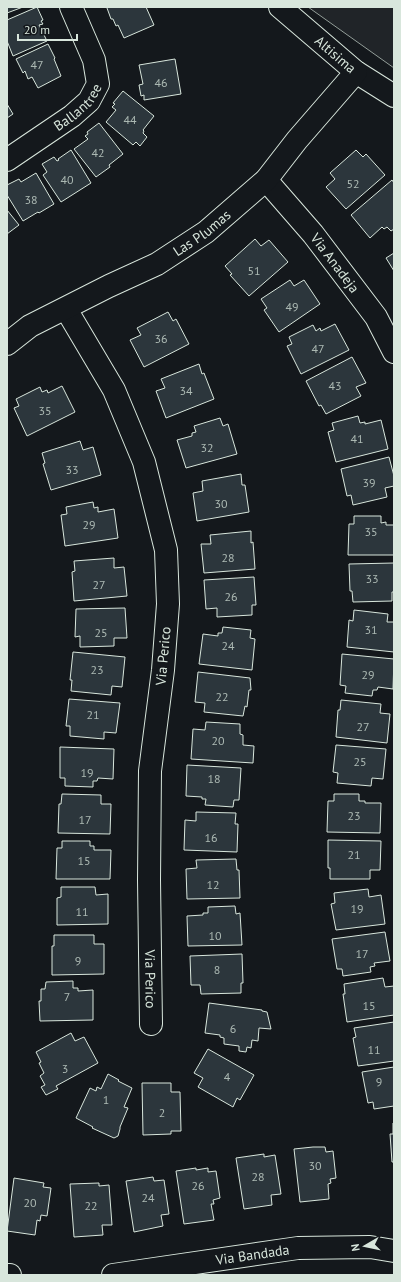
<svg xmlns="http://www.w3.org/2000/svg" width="401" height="1282" viewBox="0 0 401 1282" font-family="'PT Sans',sans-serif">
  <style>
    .grass { fill: #202428; stroke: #939e99 }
    .building { fill: #2c363c; stroke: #d8e6dc }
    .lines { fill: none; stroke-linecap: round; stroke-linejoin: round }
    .minor-casing { stroke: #d8e6dc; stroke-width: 24 }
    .minor { stroke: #14181c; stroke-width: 22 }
    .labels { text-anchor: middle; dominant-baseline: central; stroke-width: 3; stroke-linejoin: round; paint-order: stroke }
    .number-label { font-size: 12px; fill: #adbab4 }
    .street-label { font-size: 14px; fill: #d8e6dc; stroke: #14181c }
  </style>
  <rect width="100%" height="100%" fill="#14181c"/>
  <path class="grass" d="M308 7H394V68Z"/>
  <path class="building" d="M7 7H23L7 13Z
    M37 7 43 20 41 21 43 24 39 25 47 41 13 56 7 41V20Z
    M108 7H146L154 25 124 38 118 25 116 26 113 19H111L107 8Z
    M48 44 55 58 54 59 61 76 38 88 32 77 28 79 25 71 23 73 16 59Z
    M175 59 181 94 144 100V95L141 96 139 85 143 84 139 65Z
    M123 91 154 116 143 130 144 131 143 133 147 137 140 146 136 142 133 145 106 122 116 110 112 107 115 104 113 103Z
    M7 104 13 114 7 118Z
    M99 123 123 154 109 165 110 167 96 177 74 149 88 139 85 136 88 134 87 132Z
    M71 150 91 183 61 202 43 175 47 172 42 164 54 157 57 161 59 160 58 159Z
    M356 150 363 157 366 154 385 175 346 209 326 187 335 179 330 173Z
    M36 173 54 204 39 213 38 212 23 221 7 195V185L19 179 21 182Z
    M392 180 394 183V229L391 231 387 227 384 229 382 227 370 238 351 215Z
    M7 210 19 225 7 234Z
    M255 239 261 246 269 240 288 262 249 296 230 275 232 274 225 266Z
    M394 253V271L386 258Z
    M290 280 294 286 304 280 320 304 279 332 264 310 267 308 261 299Z
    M168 312 173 321 176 319 189 344 144 367 130 340 141 335 137 328Z
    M335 324 349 350 301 374 287 346 292 344 289 337 313 325 316 331 320 328 321 331Z
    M352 357 366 383 356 387 361 396 326 414 321 405 319 406 306 381Z
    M199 364 202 374 204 373 214 399 166 418 156 391 165 388 161 379Z
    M62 386 75 412 27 436 14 408 19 406 16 399 40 387 42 392 47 390 48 393Z
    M358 416 360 423 365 422V424L381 420 388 449 336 462 328 432 334 430 332 423Z
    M220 418 223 426 228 424 237 454 186 468 177 440 192 436V433L196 432 194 426Z
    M80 441 83 450 93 447 101 475 51 490 43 464 45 463 42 453Z
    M389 457 394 476V486L385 488 387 497 353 505 351 495 347 496 341 469Z
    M241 474 242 485H245L249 512 197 521 193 493 203 491 202 481Z
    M93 502 94 508 98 507V512L114 509 118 538 65 546 61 515 67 514 66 507Z
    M354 516H381V523L386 522V525H394V555H348L349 524H354Z
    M251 531V543L253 542 255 569 204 573 201 544H211L210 535Z
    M114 558V568L124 567 127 596 74 601 72 572 75 571 74 561Z
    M394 563V592H392V601L353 602 352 591H350L349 564Z
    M254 577 256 605H252V615L217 617V608L206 609 204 580Z
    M125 608 127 638H114V646L80 647V636L75 637 76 609Z
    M354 610 388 614 387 622H394V652L347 647 349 620 353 621Z
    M223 627 251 630 250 638 255 639 252 670 199 664 203 634 218 636V633H222Z
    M73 652 125 657 122 687 112 686 111 695 71 691 72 680H70Z
    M342 654 394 659 393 689 378 687 377 690H373L372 696 345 693 346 686 340 685Z
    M198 672 250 678 251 690H249L247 707 245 706 243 716 204 712 205 703 195 702Z
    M69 699 120 703 116 733 104 732V739L70 736V726H66Z
    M341 700 381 704 380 713 390 714 387 743 336 737 338 710H340Z
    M206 722 240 724V734L243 735V745L254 746 253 763 191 759 193 729 205 730Z
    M336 745 386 749 383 779 372 778 371 786 337 783 338 773 333 772Z
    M60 747 114 749 113 779 98 778 97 781H93V787L65 786V778H60Z
    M187 765 241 768 239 800H234L233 807 205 805 206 799H202V797L186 796Z
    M62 794 101 795V804H111L110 834 58 833 59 804H61Z
    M334 794H359V801H365V803H381L380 833 327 832 328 801H334Z
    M196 812 236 813 235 824H238L237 852 184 850 185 820 196 821Z
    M328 840 381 841 380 870H370V879H330V868H328Z
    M62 841H90V846H94V850H111L110 879H56L57 848H62Z
    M236 859 237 870H239L240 898 187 899 186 869 197 868 196 860Z
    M61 887H95L96 895 108 894V924L57 925V898L61 897Z
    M368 889 369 897 381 895 385 924 336 930 331 904 335 903 334 893Z
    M235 906 236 914 240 913 242 945 188 946 187 916 203 915V913H208V907Z
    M385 932 390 961 374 963 375 966 370 967 371 972 343 976 342 969H337L332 939Z
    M54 935H94V944H104V974L52 975V946H54Z
    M242 954 243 983H241V993L201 994 200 985H191L190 956Z
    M383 978 385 987 394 986V1015L347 1022 343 994H345L344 984Z
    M73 981V988H78V991L93 990V1020L40 1021 39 1001H41V989H45L46 982Z
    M209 1003 262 1010V1011L267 1012 271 1029 259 1028 258 1041 252 1040 251 1048 247 1047 246 1052 239 1051V1046L224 1044V1038L220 1037V1035L205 1033Z
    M394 1022V1061L358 1066 353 1038 356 1037 354 1028Z
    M71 1033 75 1041 84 1037 98 1063 56 1086 58 1089 46 1095 41 1087 45 1085 40 1076 44 1073 39 1063 41 1062 36 1052Z
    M208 1049 254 1075 240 1100 237 1098 233 1107 198 1087 203 1078 194 1073Z
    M394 1067V1106L374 1109 373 1102 368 1103 362 1072Z
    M108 1074 119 1080 118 1081 132 1088 124 1107 128 1108 120 1127V1129L118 1136 114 1138 92 1128 93 1127 76 1118 90 1088 96 1091 97 1087 101 1089Z
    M142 1083H171V1092H180L181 1131H171V1134L143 1135Z
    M393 1123H394V1162H392L390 1134H393Z
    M313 1147H325L326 1152 333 1151 336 1178 330 1179 331 1183 328 1184 329 1199 300 1202 294 1149Z
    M264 1154V1157L275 1155 281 1194 271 1195 272 1205 244 1209 236 1158Z
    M196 1168V1170L208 1168V1172L216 1171 220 1198 213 1200 214 1204H211L214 1220 184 1224 176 1171Z
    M153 1177 154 1181 164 1180 169 1214 161 1215 163 1226 134 1232 126 1181Z
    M14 1178 44 1183 43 1187 51 1188 47 1216 41 1215 40 1221 37 1220 35 1235 7 1231Z
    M99 1183V1186L109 1185 112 1225H102L103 1235 74 1237 70 1184Z"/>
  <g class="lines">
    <g class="minor-casing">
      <g id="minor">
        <path id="s1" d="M280 7 356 72 394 96"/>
        <path id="s2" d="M7 160 72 116 89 101 98 84 94 60 71 7"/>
        <path id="s3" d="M266 180 313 234 376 317 394 352"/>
        <path id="s4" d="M66 309 114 390 144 462 166 550 168 604 163 670 150 771 149 880 151 1024"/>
        <path id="s5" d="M7 344 30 326 109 286 157 264 206 232 266 180 297 140 356 72"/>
        <path d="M7 1275H10"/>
        <path id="s6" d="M113 1275 298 1248 370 1247 394 1251"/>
      </g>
    </g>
    <use href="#minor" class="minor"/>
  </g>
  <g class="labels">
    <g class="number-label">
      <text x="37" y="64">47</text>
      <text x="161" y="82">46</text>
      <text x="130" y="119">44</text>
      <text x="98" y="152">42</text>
      <text x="67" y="179">40</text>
      <text x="353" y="183">52</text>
      <text x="31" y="199">38</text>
      <text x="254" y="270">51</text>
      <text x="292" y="306">49</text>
      <text x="161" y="338">36</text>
      <text x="318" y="348">47</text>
      <text x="335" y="385">43</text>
      <text x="186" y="390">34</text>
      <text x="45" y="410">35</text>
      <text x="357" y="438">41</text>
      <text x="207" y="447">32</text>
      <text x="72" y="469">33</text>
      <text x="369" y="482">39</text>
      <text x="221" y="503">30</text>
      <text x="89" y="524">29</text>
      <text x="371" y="531">35</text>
      <text x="228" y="557">28</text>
      <text x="372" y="578">33</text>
      <text x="99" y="584">27</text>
      <text x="231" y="596">26</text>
      <text x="371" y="629">31</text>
      <text x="101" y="632">25</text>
      <text x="228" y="645">24</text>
      <text x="97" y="669">23</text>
      <text x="368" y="674">29</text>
      <text x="222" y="696">22</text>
      <text x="93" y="714">21</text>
      <text x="363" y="726">27</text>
      <text x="218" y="740">20</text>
      <text x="360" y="761">25</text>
      <text x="87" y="772">19</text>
      <text x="214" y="778">18</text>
      <text x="354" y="815">23</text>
      <text x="85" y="819">17</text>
      <text x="211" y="837">16</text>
      <text x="354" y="854">21</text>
      <text x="84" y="860">15</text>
      <text x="213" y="884">12</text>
      <text x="357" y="908">19</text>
      <text x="82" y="911">11</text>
      <text x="215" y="935">10</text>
      <text x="362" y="953">17</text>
      <text x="78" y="960">9</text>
      <text x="217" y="969">8</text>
      <text x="67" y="996">7</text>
      <text x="369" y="1005">15</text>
      <text x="233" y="1028">6</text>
      <text x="374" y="1049">11</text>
      <text x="65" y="1068">3</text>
      <text x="227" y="1076">4</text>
      <text x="379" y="1081">9</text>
      <text x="106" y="1099">1</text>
      <text x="162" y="1112">2</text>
      <text x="315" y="1165">30</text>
      <text x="258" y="1176">28</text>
      <text x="198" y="1185">26</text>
      <text x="148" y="1197">24</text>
      <text x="30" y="1202">20</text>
      <text x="91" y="1205">22</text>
    </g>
    <g class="street-label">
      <text stroke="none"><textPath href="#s1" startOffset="73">Altisima</textPath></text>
      <text stroke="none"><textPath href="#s2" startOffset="89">Ballantree</textPath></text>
      <text stroke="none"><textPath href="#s5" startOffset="225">Las Plumas</textPath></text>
      <text stroke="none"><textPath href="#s3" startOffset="108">Via Anadeja</textPath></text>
      <text transform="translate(163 656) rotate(-85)">Via Perico</text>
      <text stroke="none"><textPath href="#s4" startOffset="693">Via Perico</textPath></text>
      <text stroke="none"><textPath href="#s6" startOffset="141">Via Bandada</textPath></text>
    </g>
  </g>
  <rect width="401" height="1282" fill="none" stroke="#d8e6dc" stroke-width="16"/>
  <g transform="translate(365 1246) rotate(261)" stroke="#14181c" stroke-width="3" paint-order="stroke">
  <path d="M0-3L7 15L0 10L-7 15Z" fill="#d8e6dc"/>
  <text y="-6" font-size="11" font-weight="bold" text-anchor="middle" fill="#d8e6dc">N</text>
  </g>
  <path d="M18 34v6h59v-6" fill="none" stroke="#d8e6dc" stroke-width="2"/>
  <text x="24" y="34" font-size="12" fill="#d8e6dc" stroke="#14181c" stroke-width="3" paint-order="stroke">20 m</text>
</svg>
